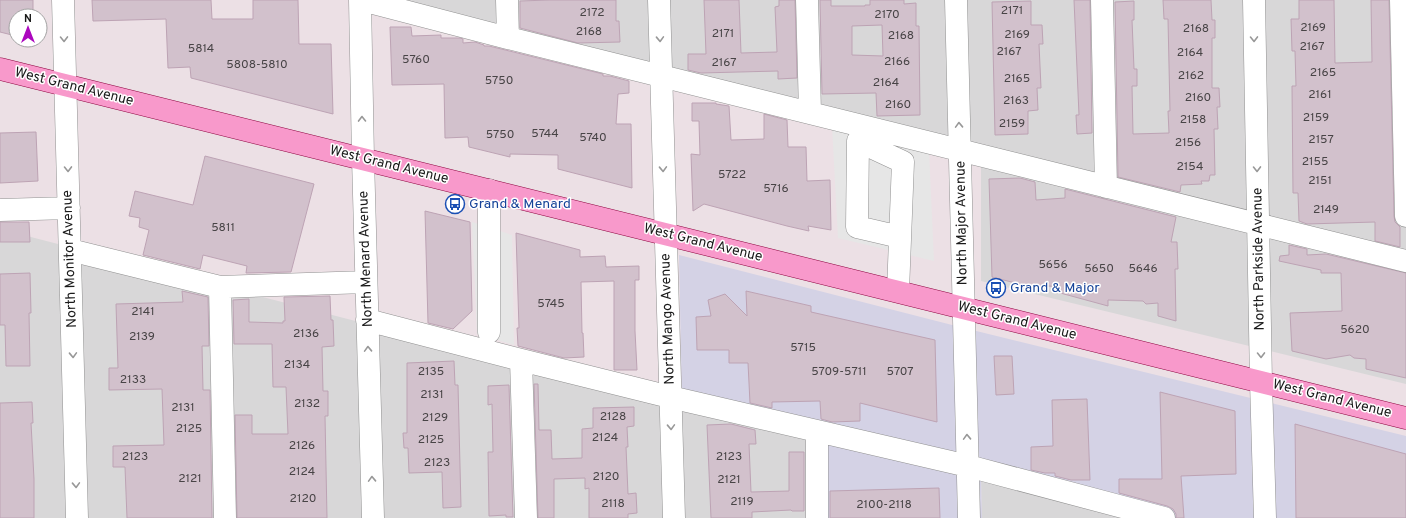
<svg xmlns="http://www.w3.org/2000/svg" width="1406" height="518" viewBox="0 0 1406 518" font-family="Overpass,sans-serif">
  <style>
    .residential { fill: #d8d7d8 }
    .industrial { fill: #d4d2e5 }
    .parking { fill: #e6e6e6 }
    .building { fill: #d2c1cc; stroke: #bda3b4; fill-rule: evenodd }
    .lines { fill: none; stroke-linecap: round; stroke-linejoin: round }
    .minor-casing { stroke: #919191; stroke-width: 23 }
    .major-casing { stroke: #8c053f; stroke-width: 23 }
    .minor { stroke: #fff; stroke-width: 22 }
    .major { stroke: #f899cb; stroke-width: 22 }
    .oneway { stroke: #989898 }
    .labels { text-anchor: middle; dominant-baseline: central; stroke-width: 3; stroke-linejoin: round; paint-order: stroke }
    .number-label { font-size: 12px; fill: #484446 }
    .street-label { font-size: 14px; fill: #1a1a1a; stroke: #fff }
    .transit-label { font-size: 14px; fill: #164399; stroke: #fff; text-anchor: start }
  </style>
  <rect width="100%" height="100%" fill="#ece0e5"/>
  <path class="residential" d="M375 0H1406V384L981 281V152Z
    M0 229 807 438 809 518H0Z
    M981 477 1123 518H982Z"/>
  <path class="industrial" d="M679 255 956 326 1406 436V518H1123L981 478 982 518H812L807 438 682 406Z"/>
  <path class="parking" d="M832 126 929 150 934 261 838 238Z
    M472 222 512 235 514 345 477 334Z"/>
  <path class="building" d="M0 0H33V16H16V36L0 32Z
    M92 0H211L212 19H253V0H298L299 44H331L333 114 191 78 190 67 168 68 166 19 93 21Z
    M549 0H616V21H619L620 42 578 43 520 28V1Z
    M704 0H739L741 53 777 52 775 7 779 6V0H795L797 78 778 79V71L701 73 688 70V54H706Z
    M820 0H831V6H865V5H870V0H904V4L916 3V26H919L920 115 877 116 876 93 822 94ZM882 25 883 56 852 55V26Z
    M1074 0H1090L1092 133 1077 134 1076 115H1079Z
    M1163 0H1211L1212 20H1215V38H1212V88H1219L1220 107H1217L1218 129H1214L1215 175H1210L1209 181H1201L1202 184 1181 185 1180 192 1118 177 1115 2 1134 1V20H1132L1134 69H1137V86H1132L1133 134 1169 133 1168 111H1170L1168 19H1164Z
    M1299 0H1334L1335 63 1372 62 1371 0H1389L1394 216 1395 222 1400 227V247L1375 241V222L1307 224 1299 221 1298 193H1293L1292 86H1296L1295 51H1292L1291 19H1299Z
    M1031 1V25H1042L1043 44H1039L1041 88H1037L1038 110 1028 111V134L995 135 992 2Z
    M390 27H411L412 36 441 35V38H460L463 39V43L475 42 484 45V46H489L603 74V76H610L629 81V93L618 94 616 124H631L632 188 558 169V155L510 154V157L469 147 468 137 445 138 444 84 392 85Z
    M692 103H716V104L729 106 731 140 764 139V114L787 120 788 147H806L807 181 830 180 831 230 808 226 809 231 787 226 704 204 693 211 691 154 700 155 699 121H692Z
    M36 132 38 181 0 183V133Z
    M205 156 314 184 291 272 246 273 247 266 203 255 200 269 143 255 149 230 139 227 140 218 129 216 135 191 193 205Z
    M1020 178 1035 182 1036 200 1065 198V189L1176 217 1171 242H1177L1178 269H1175L1176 321 1158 316V303L1146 304 1143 301 1108 300V306L1053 291 1051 286 1031 287 992 277 989 179Z
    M425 211 470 222 472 311 453 329 428 323Z
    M0 222H29L30 242H0Z
    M516 233 580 250V257L605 256 606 267 639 266V280H635V331L637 370H614V281L581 282 582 333H583L584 357 564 358 518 346 517 328H519Z
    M1289 245 1307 249V255L1326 254 1406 273V378L1366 369V359L1354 358 1350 355 1326 359 1292 351 1290 313 1342 311 1341 273H1321V270L1279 261 1280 256 1289 255Z
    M30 273 31 313H29L30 366H6L5 325H0V274Z
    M182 291 208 297 209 346H202L203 390H210L212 518H127L125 467H113V446L164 445 162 389 109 390V368H118L116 304 183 302Z
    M746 291 811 306V312L935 340 937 422 860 403V421L832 422 821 419 820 401 772 402V408L750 403 748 363H729V350H697L696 317 711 316 708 300 725 294 747 316Z
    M330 296 331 320H333L334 346 322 347 323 391H328V416H325L327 518H237L235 415H252V434H288L286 387H273L272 344H234L233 300 249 299V322L283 323V321H285L284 297Z
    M994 356H1012L1014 394 996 395Z
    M454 361 455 385H458L461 507 443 508 442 472 409 473 408 448H404L403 433H407V363Z
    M534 384H538L539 430H551L552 459 582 458V429L593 428V408L634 407V426L627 427 628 447H626L628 494 636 493 637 513 628 514V518H589V488L585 489V478L554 479V518H538Z
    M509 385 513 517H506V515L489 516 488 452H493L492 404 488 405V386Z
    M1160 392 1235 411 1236 474 1181 476 1184 518H1176V514L1173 509 1167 506 1119 493V479H1162Z
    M1087 399 1090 480H1071L1055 476V473H1045L1031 470V447L1053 446 1052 400Z
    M32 402 33 423H31L34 479V518H0V403Z
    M731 424 755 430 756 444H749L751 492 789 491V452H804V511H792L791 510 752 512V518H711L707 425Z
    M1295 424 1406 454V518H1296Z
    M939 488 940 518H830V491Z"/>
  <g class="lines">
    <g class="minor-casing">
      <path id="minor" d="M63 0 77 518
        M360 0 363 158 373 518
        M362 0 508 38 1406 261
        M507 0 508 38
        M659 0 674 518
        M807 0 810 112
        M956 0 969 518
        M1102 0 1106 187
        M1254 0 1261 382 1265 518
        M1401 0 1406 216
        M489 190V332
        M0 210 69 208
        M70 250 220 287 366 282
        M220 287 225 518
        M898 291 903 162 858 141 857 227 900 237
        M367 320 521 360 670 397 968 466 1164 518
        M521 360 526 518
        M817 431V518"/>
    </g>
    <g class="major-casing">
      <path id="major" d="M0 69 1406 418"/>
    </g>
    <use href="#minor" class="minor"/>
    <use href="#major" class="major"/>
  </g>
  <defs><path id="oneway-chevron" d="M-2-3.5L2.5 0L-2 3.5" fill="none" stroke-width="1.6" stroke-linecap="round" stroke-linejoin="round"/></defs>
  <g class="oneway">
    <use href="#oneway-chevron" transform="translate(64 39) rotate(89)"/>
    <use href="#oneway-chevron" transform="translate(660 39) rotate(88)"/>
    <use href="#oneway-chevron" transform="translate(1254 39) rotate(89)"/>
    <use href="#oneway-chevron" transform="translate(362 119) rotate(-91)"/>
    <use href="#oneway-chevron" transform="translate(959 125) rotate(-92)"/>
    <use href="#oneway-chevron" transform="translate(68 169) rotate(89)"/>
    <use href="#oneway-chevron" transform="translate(663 169) rotate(88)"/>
    <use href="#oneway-chevron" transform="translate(1257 169) rotate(89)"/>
    <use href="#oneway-chevron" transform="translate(368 349) rotate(-92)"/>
    <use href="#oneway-chevron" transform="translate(73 355) rotate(88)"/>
    <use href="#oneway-chevron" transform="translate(1261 355) rotate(89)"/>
    <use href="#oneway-chevron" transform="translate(671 427) rotate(88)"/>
    <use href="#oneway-chevron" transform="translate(967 437) rotate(-92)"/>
    <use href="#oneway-chevron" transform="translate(372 479) rotate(-92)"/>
    <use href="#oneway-chevron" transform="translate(76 485) rotate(88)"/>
  </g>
  <defs>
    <g id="bus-ring" transform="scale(1)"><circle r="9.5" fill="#fff" stroke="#1a4fb4" stroke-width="1.5"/><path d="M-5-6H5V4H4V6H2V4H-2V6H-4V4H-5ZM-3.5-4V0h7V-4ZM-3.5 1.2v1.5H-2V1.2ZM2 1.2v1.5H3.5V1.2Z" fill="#1a4fb4"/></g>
  </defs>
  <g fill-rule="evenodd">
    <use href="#bus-ring" x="455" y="204"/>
    <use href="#bus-ring" x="996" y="288"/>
  </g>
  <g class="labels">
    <g class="number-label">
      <text x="1012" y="11">2171</text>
      <text x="592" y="13">2172</text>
      <text x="887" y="15">2170</text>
      <text x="1313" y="28">2169</text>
      <text x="1196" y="29">2168</text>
      <text x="589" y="32">2168</text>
      <text x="723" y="34">2171</text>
      <text x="1017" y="35">2169</text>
      <text x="901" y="36">2168</text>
      <text x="1312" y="47">2167</text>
      <text x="201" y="49">5814</text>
      <text x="1009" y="52">2167</text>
      <text x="1190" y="53">2164</text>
      <text x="416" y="60">5760</text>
      <text x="897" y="62">2166</text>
      <text x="724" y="63">2167</text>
      <text x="257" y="65">5808-5810</text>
      <text x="1323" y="73">2165</text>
      <text x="1191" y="76">2162</text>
      <text x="1017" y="79">2165</text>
      <text x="499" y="81">5750</text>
      <text x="886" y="83">2164</text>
      <text x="1320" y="95">2161</text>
      <text x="1198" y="98">2160</text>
      <text x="1016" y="101">2163</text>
      <text x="898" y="105">2160</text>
      <text x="1316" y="118">2159</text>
      <text x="1193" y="120">2158</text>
      <text x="1012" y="124">2159</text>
      <text x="545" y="134">5744</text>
      <text x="500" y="135">5750</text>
      <text x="593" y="138">5740</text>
      <text x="1321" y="140">2157</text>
      <text x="1188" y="143">2156</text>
      <text x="1315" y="162">2155</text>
      <text x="1190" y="167">2154</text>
      <text x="732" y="175">5722</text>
      <text x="1320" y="181">2151</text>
      <text x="776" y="189">5716</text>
      <text x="1326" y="210">2149</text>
      <text x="223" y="228">5811</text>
      <text x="1053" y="265">5656</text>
      <text x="1099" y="269">5650</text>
      <text x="1143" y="269">5646</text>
      <text x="551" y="304">5745</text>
      <text x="143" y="312">2141</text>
      <text x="1355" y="330">5620</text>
      <text x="306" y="334">2136</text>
      <text x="142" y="337">2139</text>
      <text x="803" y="348">5715</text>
      <text x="297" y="365">2134</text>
      <text x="431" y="372">2135</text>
      <text x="839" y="372">5709-5711</text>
      <text x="900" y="372">5707</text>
      <text x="133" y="380">2133</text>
      <text x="432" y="395">2131</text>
      <text x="307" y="404">2132</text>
      <text x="183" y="408">2131</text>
      <text x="613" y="417">2128</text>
      <text x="435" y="418">2129</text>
      <text x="189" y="429">2125</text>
      <text x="605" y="438">2124</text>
      <text x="431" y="440">2125</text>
      <text x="302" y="446">2126</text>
      <text x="135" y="457">2123</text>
      <text x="729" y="457">2123</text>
      <text x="437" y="463">2123</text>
      <text x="302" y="472">2124</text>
      <text x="606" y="477">2120</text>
      <text x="190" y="479">2121</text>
      <text x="729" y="480">2121</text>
      <text x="303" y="499">2120</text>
      <text x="742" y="502">2119</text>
      <text x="613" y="504">2118</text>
      <text x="884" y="505">2100-2118</text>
    </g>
    <g class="street-label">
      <text transform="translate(74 87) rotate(14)">West Grand Avenue</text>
      <text transform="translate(389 165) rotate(14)">West Grand Avenue</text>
      <text transform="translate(962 223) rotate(-91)">North Major Avenue</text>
      <text transform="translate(703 243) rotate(14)">West Grand Avenue</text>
      <text transform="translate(70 259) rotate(-92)">North Monitor Avenue</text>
      <text transform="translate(366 259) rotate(-92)">North Menard Avenue</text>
      <text transform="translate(1259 259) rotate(-91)">North Parkside Avenue</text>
      <text transform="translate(668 319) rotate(-92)">North Mango Avenue</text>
      <text transform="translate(1017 321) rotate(14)">West Grand Avenue</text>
      <text transform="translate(1332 399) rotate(14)">West Grand Avenue</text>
    </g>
    <g class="transit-label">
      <text x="469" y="204">Grand &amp; Menard</text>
      <text x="1010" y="288">Grand &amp; Major</text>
    </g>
  </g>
  <g transform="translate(28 28)"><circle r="19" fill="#ffffff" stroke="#a3a3a3"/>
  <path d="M0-3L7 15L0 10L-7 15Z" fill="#ac07be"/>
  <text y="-6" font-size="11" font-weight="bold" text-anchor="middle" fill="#1a1a1a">N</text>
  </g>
</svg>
